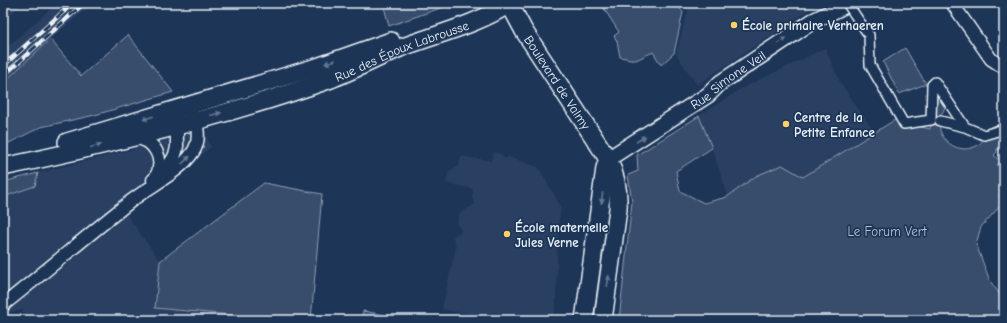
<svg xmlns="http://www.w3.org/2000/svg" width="1007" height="323" viewBox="0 0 1007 323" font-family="'Comic Neue',sans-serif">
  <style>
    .built { fill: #2a4162 }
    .green { fill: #374d6c; stroke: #909fb2 }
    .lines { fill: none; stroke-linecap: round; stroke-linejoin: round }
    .pedestrian-casing { stroke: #e8f1f8; stroke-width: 12 }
    .minor-casing { stroke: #e8f1f8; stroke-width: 15 }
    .tertiary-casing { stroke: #e8f1f8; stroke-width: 18 }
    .secondary-casing { stroke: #e8f1f8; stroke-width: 20 }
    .pedestrian { stroke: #1d3557; stroke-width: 9 }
    .minor { stroke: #1d3557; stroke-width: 12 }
    .tertiary { stroke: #1d3557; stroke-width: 15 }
    .secondary { stroke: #1d3557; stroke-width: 17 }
    .rail-casing { stroke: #e8f1f8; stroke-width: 4.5 }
    .rail { stroke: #1d3557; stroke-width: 3; stroke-dasharray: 9; stroke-linecap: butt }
    .pedestrian-bridge-casing { stroke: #e8f1f8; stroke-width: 12; stroke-linecap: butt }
    .pedestrian-bridge { stroke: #1d3557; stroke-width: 9 }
    .oneway { fill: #64778f }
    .poi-dot { fill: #ffd166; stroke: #1d3557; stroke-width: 1.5 }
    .labels { text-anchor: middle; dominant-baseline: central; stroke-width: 3.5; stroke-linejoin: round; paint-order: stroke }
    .poi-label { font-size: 13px; font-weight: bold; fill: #e8f1f8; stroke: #1d3557; text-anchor: start }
    .street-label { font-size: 13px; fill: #e8f1f8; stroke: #1d3557 }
    .park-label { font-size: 13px; fill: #b3c0ce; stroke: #1d3557 }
  </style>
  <rect width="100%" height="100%" fill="#1d3557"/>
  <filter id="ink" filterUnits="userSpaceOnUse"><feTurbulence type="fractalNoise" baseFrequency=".025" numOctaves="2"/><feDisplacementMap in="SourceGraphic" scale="8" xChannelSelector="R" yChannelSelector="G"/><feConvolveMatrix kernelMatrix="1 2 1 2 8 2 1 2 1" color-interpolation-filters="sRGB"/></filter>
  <g filter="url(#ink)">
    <path class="built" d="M3 3H23L3 21Z
      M57 3H94L50 39 3 83V51Z
      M690 3H819L697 85 676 54Z
      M825 48 840 82 875 133 802 177 756 176 728 196 712 148 699 116 739 90Z
      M202 126 211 147 126 214 160 261 155 308 242 316 243 320H22L23 310 3 313V197L35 186 38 173 131 150Z
      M494 152 501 154 505 159 508 157 538 167 561 207 558 226 556 304 553 320H499L442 309 456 246 453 237 461 231 457 224 459 214 475 204 472 198 473 189 446 183 448 173 459 166 461 156 491 161Z"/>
    <path class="green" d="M383 3H455L389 26Z
      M661 3 678 7 683 12 674 53 661 65 653 52 636 60 620 57 617 41 614 36 619 32 601 4Z
      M128 35 173 92 95 115 41 127 3 146V83L50 39 81 76Z
      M905 48 926 84 899 94 883 62Z
      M937 96 945 108C922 142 977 170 990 127L1004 123V150L997 149V152L994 155 997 159 1000 158 1001 161 997 165 1002 166 1004 169V190L1001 192V194L999 195 1002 204 981 227 976 244 990 281 1004 300V320H619L632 202 628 175 638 171 637 155 699 116 712 148 676 171 680 191 704 203 727 197 756 176 782 165 803 177 901 116 907 124 930 129Z
      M38 173 35 186 3 197V182Z
      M264 183 322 194 311 320H243L242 316 155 308 160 261Z
      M363 311 413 320H362Z"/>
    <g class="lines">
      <g class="pedestrian-casing">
        <path id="pedestrian" d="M857 18 869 35 870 65 904 124 931 120 932 85 935 82 965 127 984 135 1004 129
          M940 121 965 127"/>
      </g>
      <g class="minor-casing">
        <path id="minor" d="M952 3 991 59 1000 65H1004
          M135 138C155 139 166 161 155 178
          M153 180C163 171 176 161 177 146 177 137 176 129 179 120
          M3 305C46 271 88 235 131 201 151 185 179 173 193 152 200 142 199 124 192 114"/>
      </g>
      <g class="tertiary-casing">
        <g id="tertiary">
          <path id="s1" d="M608 159 708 95 720 83 813 21 850 3"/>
        </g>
      </g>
      <g class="secondary-casing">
        <g id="secondary">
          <path id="s2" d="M509 3 524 31 608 159C616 175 619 192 618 209L603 320"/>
          <path d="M67 142 317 67 391 41"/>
          <path id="s3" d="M3 167C113 144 224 117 331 79 354 70 377 58 400 48 437 34 476 25 509 4"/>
          <path d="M584 320 605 168 608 159"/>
        </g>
      </g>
      <use href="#pedestrian" class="pedestrian"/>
      <use href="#minor" class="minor"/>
      <use href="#tertiary" class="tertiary"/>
      <use href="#secondary" class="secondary"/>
      <g class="rail-casing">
        <path id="rail" d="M3 66 73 3
          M3 76 84 3"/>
      </g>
      <use href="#rail" class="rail"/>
      <g class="pedestrian-bridge-casing">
        <path id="pedestrian-bridge" d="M847 3 857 18"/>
      </g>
      <use href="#pedestrian-bridge" class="pedestrian-bridge"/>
    </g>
    <defs><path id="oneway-solid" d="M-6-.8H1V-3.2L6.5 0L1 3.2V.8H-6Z"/></defs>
    <g class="oneway">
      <use href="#oneway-solid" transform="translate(782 41) rotate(-34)"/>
      <use href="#oneway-solid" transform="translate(330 62) rotate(161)"/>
      <use href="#oneway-solid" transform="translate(216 114) rotate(-15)"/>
      <use href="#oneway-solid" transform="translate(148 118) rotate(163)"/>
      <use href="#oneway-solid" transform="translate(641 139) rotate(-33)"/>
      <use href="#oneway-solid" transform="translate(96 146) rotate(-15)"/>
      <use href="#oneway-solid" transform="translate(186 160) rotate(-44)"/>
      <use href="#oneway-solid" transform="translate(602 198) rotate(97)"/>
      <use href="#oneway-solid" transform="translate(608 281) rotate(-82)"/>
    </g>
  </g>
  <g class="poi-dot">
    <circle cx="734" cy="25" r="4"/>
    <circle cx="786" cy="124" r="4"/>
    <circle cx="507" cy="234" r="4"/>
  </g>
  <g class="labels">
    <g class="poi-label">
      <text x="742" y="25">École primaire Verhaeren</text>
      <text x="794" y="117">Centre de la<tspan x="794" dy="15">Petite Enfance</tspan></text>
      <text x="515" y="227">École maternelle<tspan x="515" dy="15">Jules Verne</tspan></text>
    </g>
    <g class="street-label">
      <text stroke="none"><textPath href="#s3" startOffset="416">Rue des Époux Labrousse</textPath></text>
      <text stroke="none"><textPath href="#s1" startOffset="144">Rue Simone Veil</textPath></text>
      <text stroke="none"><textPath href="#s2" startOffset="93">Boulevard de Valmy</textPath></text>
    </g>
    <g class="park-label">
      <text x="887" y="231">Le Forum Vert</text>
    </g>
  </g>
  <rect width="1007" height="323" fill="none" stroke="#1d3557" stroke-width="16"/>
  <rect x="8" y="8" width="991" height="307" fill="none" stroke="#e8f1f8" stroke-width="1.5" filter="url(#ink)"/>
</svg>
